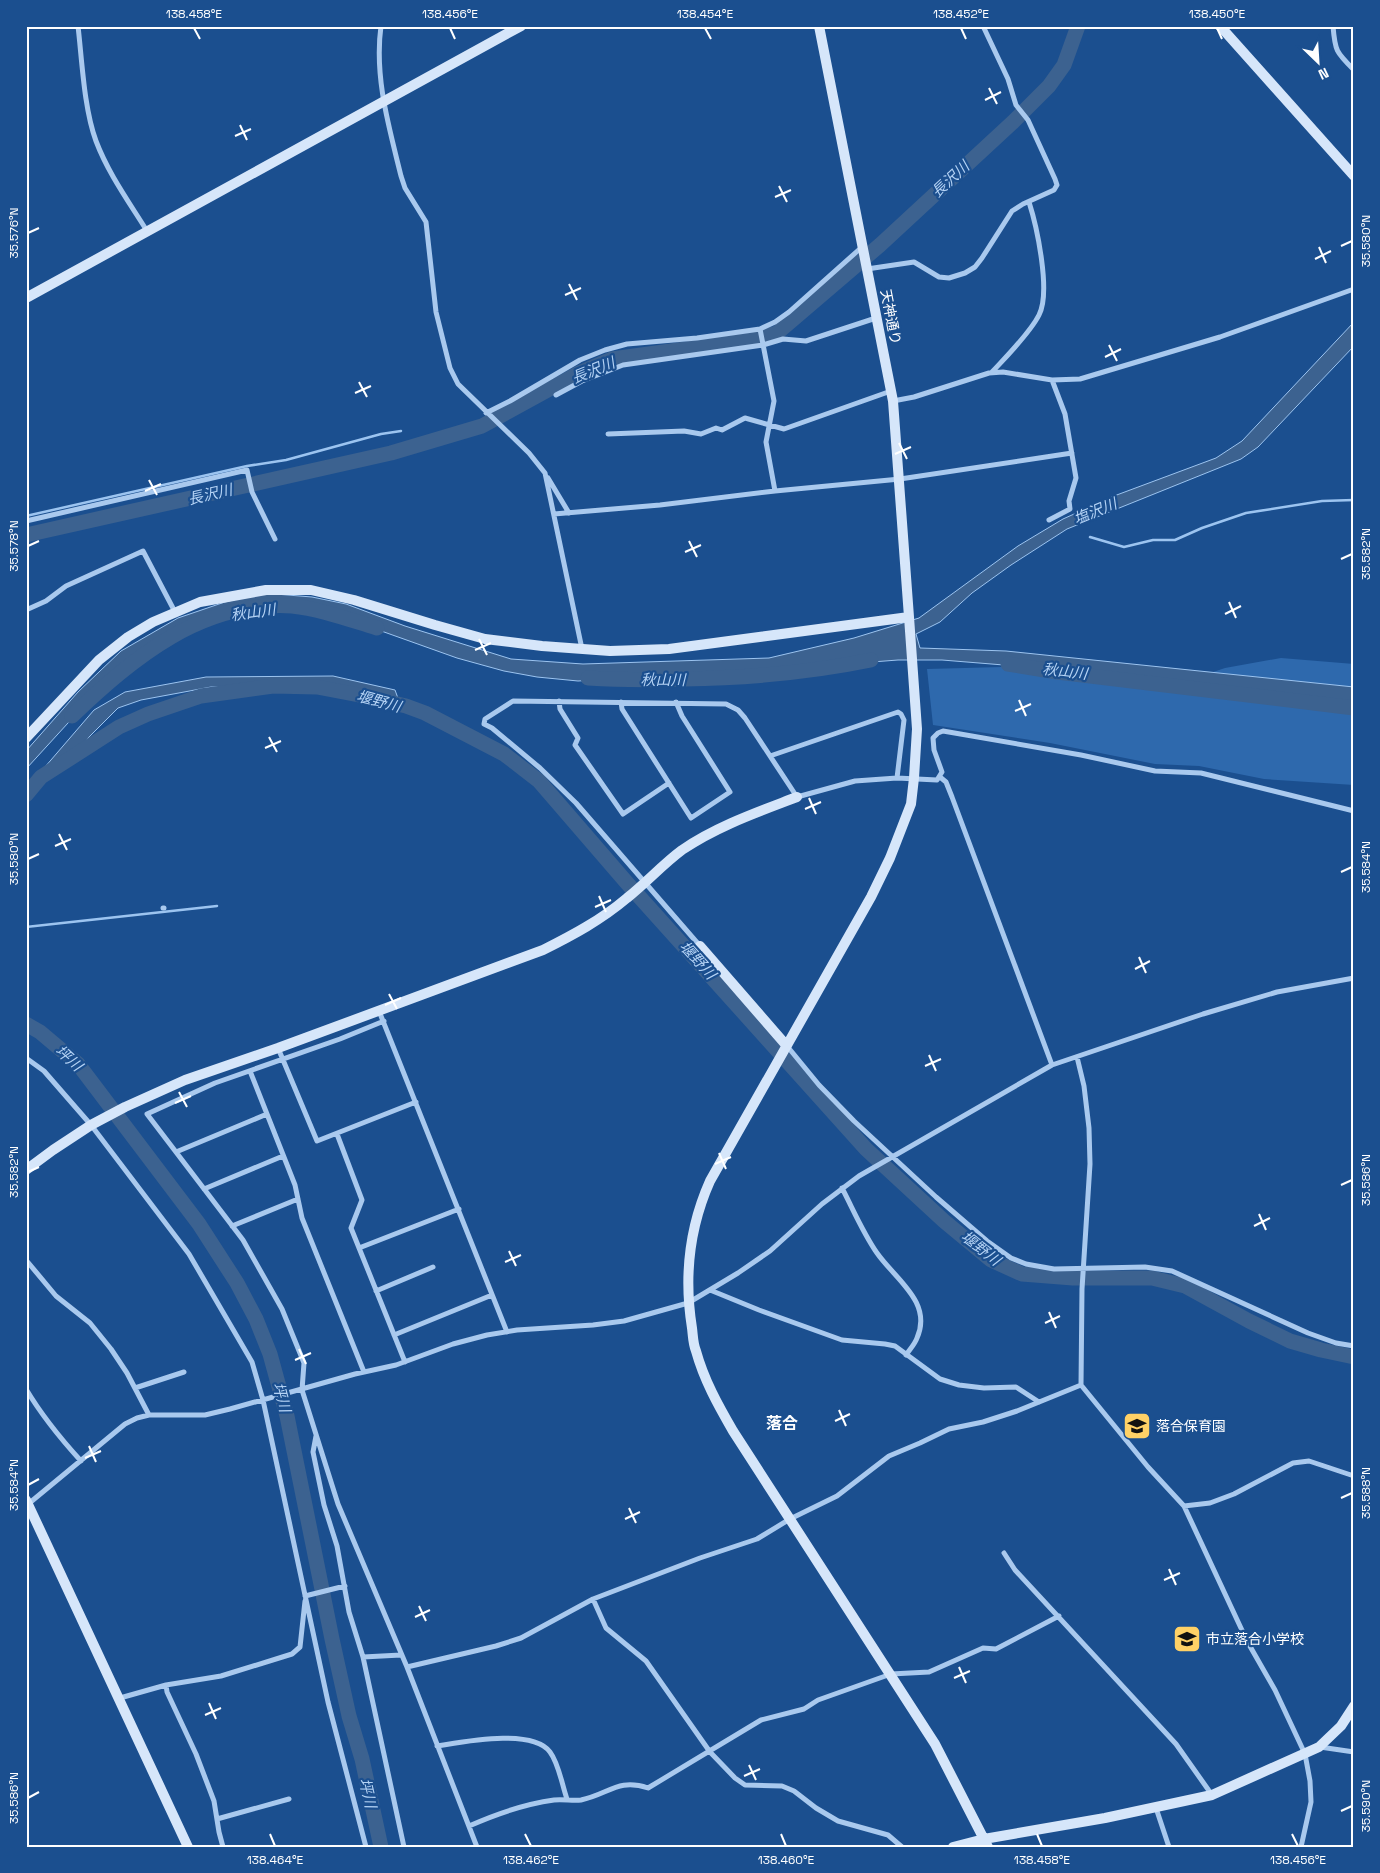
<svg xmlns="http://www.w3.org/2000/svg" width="1380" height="1873" viewBox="0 0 1380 1873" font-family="'Space Grotesk','Noto Sans JP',sans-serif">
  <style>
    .green { fill: #2e69ad }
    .water { fill: #3c6290; stroke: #9cc4f0 }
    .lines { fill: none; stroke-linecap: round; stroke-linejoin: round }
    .stream { stroke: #9cc4f0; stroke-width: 2.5 }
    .river { stroke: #3c6290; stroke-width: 15 }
    .street { stroke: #a9c9ee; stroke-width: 5 }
    .secondary { stroke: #d6e6fa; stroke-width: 10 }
    .ticks { fill: none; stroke: #fff; stroke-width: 2 }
    .labels { text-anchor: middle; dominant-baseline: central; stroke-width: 4.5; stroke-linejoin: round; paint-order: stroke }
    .street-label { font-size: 14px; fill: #fff; stroke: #1b4f8f }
    .poi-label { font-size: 14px; fill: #fff; stroke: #1b4f8f; text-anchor: start }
    .water-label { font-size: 15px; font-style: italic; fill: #b5d3f5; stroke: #1b4f8f }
    .quarter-label { font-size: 16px; font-weight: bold; fill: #fff; stroke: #1b4f8f }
    .neatline { fill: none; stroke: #fff; stroke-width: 2 }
    .ticks-label { font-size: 12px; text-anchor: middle; fill: #fff }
  </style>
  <rect width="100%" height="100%" fill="#1b4f8f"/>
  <path class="green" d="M1281 658 1354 664V785L1264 779 1199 766 1155 764 1050 743 933 725 927 669 1002 667 1061 677 1163 689 1225 668Z"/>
  <path class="water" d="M1354 322V346L1258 447 1241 459 1067 529 1011 565 972 593 940 622 916 634 920 648 1006 651 1354 687V703L1090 672 942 660H898L768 670 578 681 537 677 504 671 457 658 314 607 266 602 227 611 182 626 121 665 26 769V751L78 692 121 651 178 618 225 602 263 593 312 597 346 604 405 626 511 659 583 664 769 658 854 638 919 618 1018 546 1063 519 1114 496 1216 458 1242 441Z
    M333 676 395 690 399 701 344 689 306 684 211 687 141 700 118 708 26 800V789L94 710 125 692 206 677Z"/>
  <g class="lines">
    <path class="stream" d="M26 516 247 466 286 460 381 434 401 431
      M1090 537 1124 547 1153 540H1175L1202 528 1246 513 1322 501 1354 500
      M26 927 217 906"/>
    <path class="river" d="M26 535 391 453 482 426 577 374 612 359 751 340 777 333 880 245 1013 122 1049 86 1064 65 1078 26
      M1008 664 1057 672 1354 708
      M588 678C620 680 652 680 684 679 749 678 808 673 871 660
      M72 716C133 658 202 600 292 606 321 609 350 620 377 628
      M26 795 41 777 119 727 148 714 201 696 273 686 317 687 359 695 406 706 425 713 504 754 539 781 627 883 866 1149 944 1221 991 1260 1022 1274 1073 1278H1152L1185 1286 1249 1321 1290 1341 1321 1350 1354 1357
      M26 1024 40 1032 78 1064 199 1224 237 1283 256 1319 270 1354 287 1416 332 1639 349 1716 362 1759 381 1847"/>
    <path class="street" d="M78 26C82 60 84 109 96 141 108 173 129 202 147 231
      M381 26C374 77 389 127 401 176L405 188 426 222 436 312 450 368 458 384 529 453 545 473 582 649
      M1333 26C1335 51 1336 52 1354 70
      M867 269 914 262 939 277 949 278 965 273 975 267 982 258 1012 211 1023 204 1054 190 1057 185 1055 179 1028 120 1016 105 1008 79 983 26
      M760 329 774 401 766 442 775 491
      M992 372C1006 357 1030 333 1039 315 1051 292 1037 227 1029 202
      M556 395 582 381 623 365 763 345 783 339 806 341 876 318
      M893 401 914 397 989 373 1003 372 1052 380 1080 379 1220 337 1354 289
      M486 413 510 401 580 360 605 350 627 344 697 338 760 329 775 322 789 312 862 247
      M608 434 684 431 701 434 716 428 722 430 745 418 784 429 891 391
      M548 478 569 513
      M554 514 660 505 775 491 900 479 1072 453
      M1049 520 1070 509 1069 501 1076 478 1065 414 1052 380
      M26 521 247 470 252 492 275 539
      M26 610 46 601 66 586 143 551 175 612
      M559 701 560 709 578 738 575 745 623 814 669 783
      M621 702 622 709 691 818 730 792 682 716 676 702
      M770 756 898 712 901 714 904 720 897 778
      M940 777 946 782 952 797 1052 1065
      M163 908H164
      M700 946 576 803 540 768 492 728 484 724 485 719 513 701 726 704 738 710 745 718 797 797 855 781 897 778 937 780 942 772 934 750 933 738 938 733 943 731 1081 755 1155 771 1201 773 1354 811
      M379 1011 507 1332
      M384 1021 340 1039 215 1083 147 1114 243 1240 282 1309 304 1363 302 1390 338 1504 407 1667 477 1847
      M787 1046 819 1085 854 1121 936 1197 987 1241 1011 1258 1026 1264 1054 1269 1145 1267 1172 1271 1308 1333 1336 1343 1354 1346
      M278 1048 317 1141 416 1102
      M1077 1057 1084 1086 1089 1128 1090 1164 1082 1289 1081 1385 1148 1467 1184 1506 1247 1641 1275 1690 1305 1754 1310 1781 1311 1802 1301 1847
      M26 1058 44 1071 91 1125 189 1254 252 1362 263 1400 328 1702 366 1847
      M250 1071 295 1185 302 1218 364 1372
      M337 1134 362 1200 351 1228 405 1362
      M176 1152 267 1114
      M842 1188C853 1209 863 1233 877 1253 895 1279 933 1302 917 1338 915 1344 910 1349 906 1355
      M204 1189 283 1156
      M232 1226 298 1199
      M359 1248 459 1209
      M26 1260 56 1296 90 1323 111 1349 127 1373 149 1415
      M710 1290 759 1310 842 1340 885 1344 895 1346 940 1379 959 1385 984 1388 1016 1387 1039 1402
      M376 1291 433 1267
      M394 1335 492 1295
      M135 1388 184 1372
      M26 1389C42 1416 60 1438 81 1461
      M316 1436 313 1452 324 1505 337 1546 349 1612 363 1657 404 1847
      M27 1505 125 1424 137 1418 149 1415H205L230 1409 355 1374 396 1365 453 1344 487 1335 517 1330 593 1325 624 1321 688 1303 738 1273 770 1251 822 1204 859 1176 1052 1065 1203 1014 1277 992 1354 978
      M1184 1506 1210 1503 1234 1494 1293 1463 1309 1461 1354 1476
      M1004 1553 1015 1570 1176 1744 1212 1795
      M305 1596 345 1586
      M593 1599 606 1628 646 1661 710 1752 735 1778 745 1785 782 1786 794 1791 816 1808 838 1821 888 1835 902 1847
      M363 1657 401 1655
      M407 1667 496 1646 521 1638 593 1599 700 1558 757 1539 790 1519 837 1496 889 1456 920 1443 949 1429 983 1422 1017 1411 1081 1385
      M166 1685 167 1692 196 1754 214 1801 219 1832 223 1847
      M120 1698 166 1685 221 1676 292 1654 300 1647 305 1601
      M437 1746C463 1742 532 1728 550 1752 559 1764 562 1785 567 1799
      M1320 1747 1354 1752
      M1156 1808 1169 1847
      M217 1819 289 1799
      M469 1826C496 1814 525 1804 554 1800 563 1799 573 1801 581 1800 609 1794 618 1778 648 1788L761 1720 804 1709 818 1700 891 1674 929 1672 983 1648 996 1649 1059 1616"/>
    <path class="secondary" d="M1220 26 1354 176
      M26 298 521 26
      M909 617 917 729 914 778 911 804 890 858 871 897 710 1181C689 1228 684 1278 692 1328 693 1336 693 1344 696 1351 704 1380 718 1405 733 1431L935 1744 988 1847
      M26 738 99 660 128 637 153 622 200 602 266 590H311L354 600 435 625 485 639 542 646 610 651 669 649 909 617 893 401 819 26
      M700 946 786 1045
      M26 1170 53 1150 91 1125 125 1107 185 1080 278 1048 543 950C573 935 601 920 627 898 646 883 663 864 682 850 717 826 758 812 797 797
      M26 1500 188 1847
      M953 1847 984 1839 1105 1818 1212 1795 1319 1747 1341 1726 1354 1706"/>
  </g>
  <path class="ticks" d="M194 28 200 39M450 28 455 39M705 28 711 39M961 28 966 39M1217 28 1222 39M989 88 997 104M985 100 1001 92M240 125 247 140M235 136 251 129M779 186 787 202M775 197 791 190M28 233 39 228M1341 246 1352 241M1319 247 1326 263M1315 259 1331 251M569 284 577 300M565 295 581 288M1109 345 1117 361M1105 357 1121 349M359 382 367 397M355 393 371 386M899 443 907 459M895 454 911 447M149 480 157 495M145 491 161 484M689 541 697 557M28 546 39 541M685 552 701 545M1341 559 1352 554M1229 602 1236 618M1225 614 1241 606M479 639 487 655M475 650 491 643M1019 700 1026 716M1015 711 1031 704M269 737 277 752M265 748 281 741M809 798 816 814M805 809 821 802M59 834 67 850M55 846 71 839M28 859 39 854M1341 872 1352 867M599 896 606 912M595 907 611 900M1139 957 1146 973M1135 969 1150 961M389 994 397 1009M385 1005 401 998M929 1055 936 1071M925 1066 941 1059M179 1092 187 1107M175 1103 191 1096M719 1153 726 1169M715 1164 731 1157M28 1172 39 1167M1341 1185 1352 1180M1259 1214 1266 1230M1254 1226 1270 1218M509 1251 516 1266M505 1262 521 1255M1049 1312 1056 1328M1045 1323 1060 1316M299 1349 306 1364M295 1360 311 1353M839 1410 846 1426M835 1421 850 1414M89 1446 96 1462M85 1458 101 1451M28 1485 39 1479M1341 1498 1352 1493M629 1508 636 1523M625 1519 640 1512M1169 1569 1176 1585M1164 1580 1180 1573M419 1606 426 1621M415 1617 430 1610M959 1667 966 1683M954 1678 970 1671M209 1703 216 1719M205 1715 221 1708M749 1765 756 1780M744 1776 760 1769M28 1798 39 1792M1341 1811 1352 1806M270 1834 275 1846M525 1834 531 1846M781 1834 786 1846M1037 1834 1042 1846M1292 1834 1298 1846"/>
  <defs>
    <g id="school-square" transform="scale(1.4375)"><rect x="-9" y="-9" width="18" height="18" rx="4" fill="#ffd166" stroke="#1b4f8f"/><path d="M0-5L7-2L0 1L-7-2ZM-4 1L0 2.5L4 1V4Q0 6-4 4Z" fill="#111"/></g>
  </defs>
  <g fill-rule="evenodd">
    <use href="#school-square" x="1137" y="1426"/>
    <use href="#school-square" x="1187" y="1639"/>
  </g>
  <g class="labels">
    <g class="street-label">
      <text transform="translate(891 317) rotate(79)">天神通り</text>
    </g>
    <g class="poi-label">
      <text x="1156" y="1426">落合保育園</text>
      <text x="1206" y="1639">市立落合小学校</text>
    </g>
    <g class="water-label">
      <text transform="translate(950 179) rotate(-43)">長沢川</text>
      <text transform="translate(593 370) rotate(-22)">長沢川</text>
      <text transform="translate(210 494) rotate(-13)">長沢川</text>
      <text transform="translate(1095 511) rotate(-22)">塩沢川</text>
      <text transform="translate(253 612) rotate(-8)">秋山川</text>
      <text transform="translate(1065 671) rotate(7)">秋山川</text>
      <text x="663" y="679">秋山川</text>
      <text transform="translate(379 701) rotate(15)">堰野川</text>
      <text transform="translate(698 960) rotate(48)">堰野川</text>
      <text transform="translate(69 1058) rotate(42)">坪川</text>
      <text transform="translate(981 1248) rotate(38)">堰野川</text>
      <text transform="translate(282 1397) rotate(75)">坪川</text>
      <text transform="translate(368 1793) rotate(77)">坪川</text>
    </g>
    <g class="quarter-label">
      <text x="782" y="1423">落合</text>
    </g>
  </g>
  <rect width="1380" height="1873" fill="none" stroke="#1b4f8f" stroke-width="55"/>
  <g transform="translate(1318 62) rotate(155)" stroke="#1b4f8f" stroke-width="4" paint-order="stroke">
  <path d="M0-4L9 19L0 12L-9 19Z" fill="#ffffff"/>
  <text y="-8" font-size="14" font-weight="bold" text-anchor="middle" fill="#ffffff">N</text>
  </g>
  <rect x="28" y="28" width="1324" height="1818" class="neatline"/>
  <g class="ticks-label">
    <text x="194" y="18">138.458°E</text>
    <text x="450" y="18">138.456°E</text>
    <text x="705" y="18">138.454°E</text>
    <text x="961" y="18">138.452°E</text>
    <text x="1217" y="18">138.450°E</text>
    <text transform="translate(14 233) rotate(-90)" y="4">35.576°N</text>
    <text transform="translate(1366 241) rotate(-90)" y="4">35.580°N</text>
    <text transform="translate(14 546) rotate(-90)" y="4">35.578°N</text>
    <text transform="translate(1366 554) rotate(-90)" y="4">35.582°N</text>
    <text transform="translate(14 859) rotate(-90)" y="4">35.580°N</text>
    <text transform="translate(1366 867) rotate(-90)" y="4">35.584°N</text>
    <text transform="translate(14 1172) rotate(-90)" y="4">35.582°N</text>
    <text transform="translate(1366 1180) rotate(-90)" y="4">35.586°N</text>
    <text transform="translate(14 1485) rotate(-90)" y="4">35.584°N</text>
    <text transform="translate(1366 1493) rotate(-90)" y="4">35.588°N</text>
    <text transform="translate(14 1798) rotate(-90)" y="4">35.586°N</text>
    <text transform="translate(1366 1806) rotate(-90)" y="4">35.590°N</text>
    <text x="275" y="1864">138.464°E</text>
    <text x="531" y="1864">138.462°E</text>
    <text x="786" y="1864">138.460°E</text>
    <text x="1042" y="1864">138.458°E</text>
    <text x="1298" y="1864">138.456°E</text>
  </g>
</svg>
